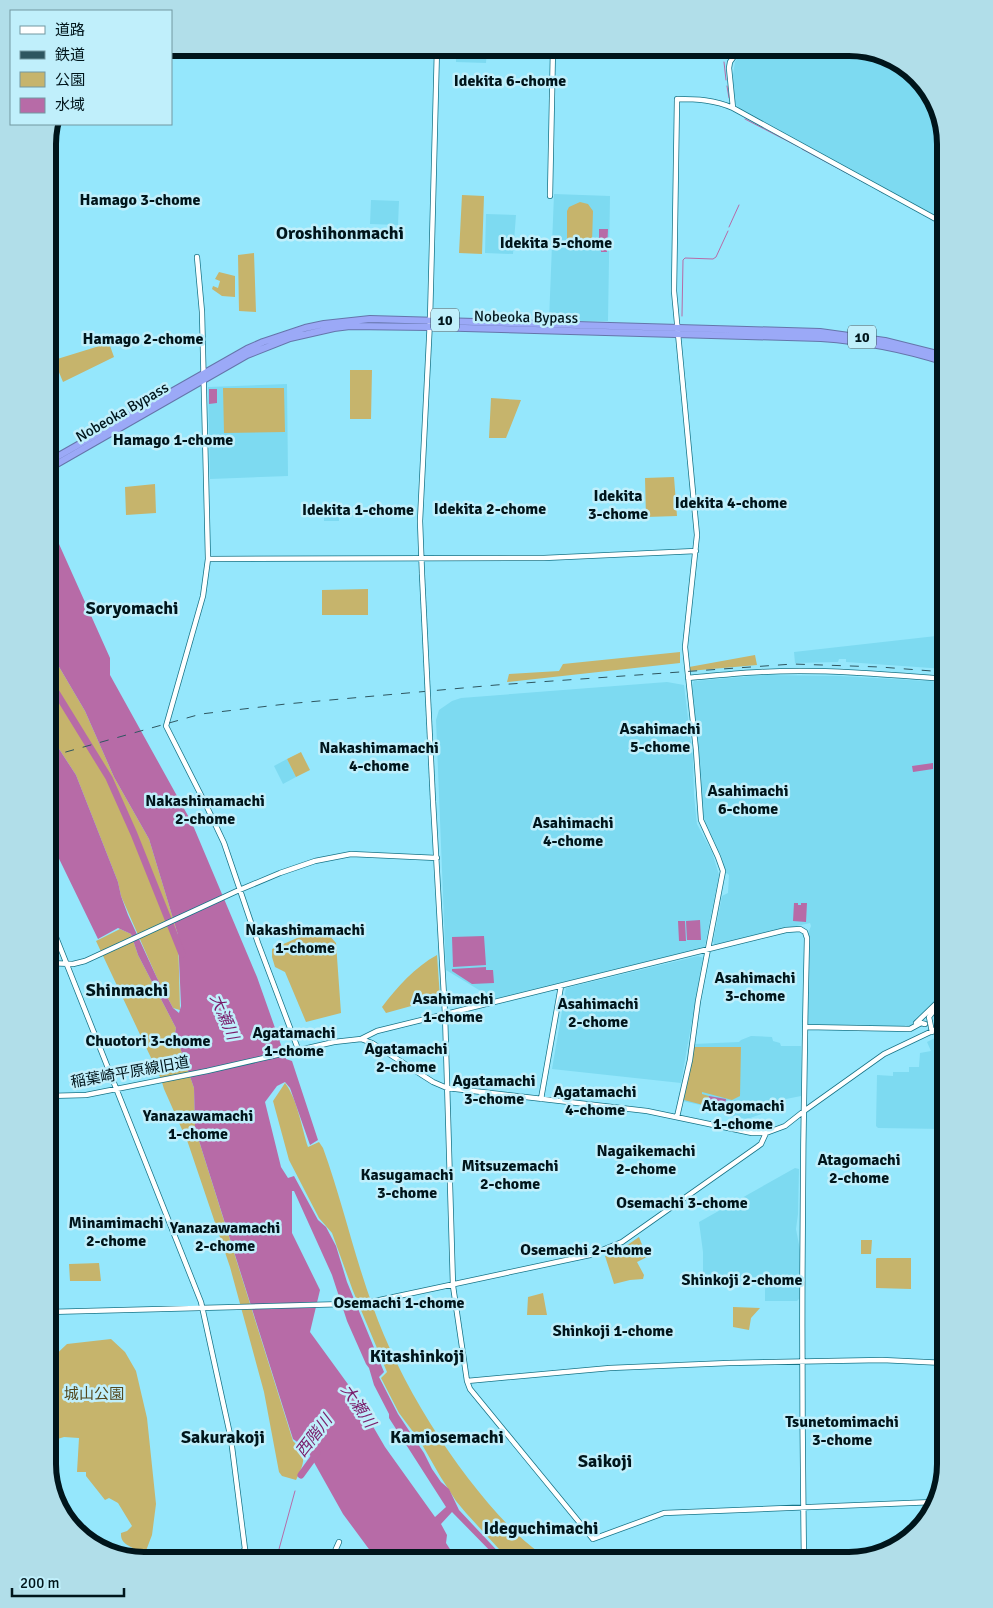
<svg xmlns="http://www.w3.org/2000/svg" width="993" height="1608" viewBox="0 0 993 1608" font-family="Signika,'Noto Sans JP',sans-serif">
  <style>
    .built { fill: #7ddaf1 }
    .green { fill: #c6b46c }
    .water { fill: #b76ba7; fill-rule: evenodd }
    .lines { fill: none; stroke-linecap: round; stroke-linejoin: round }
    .stream { stroke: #b76ba7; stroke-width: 1 }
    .river { stroke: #b76ba7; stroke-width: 7 }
    .minor-casing { stroke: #187487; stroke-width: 6 }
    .highway-casing { stroke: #6575aa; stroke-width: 8 }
    .minor { stroke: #fff; stroke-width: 4.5 }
    .highway { stroke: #9ba9f7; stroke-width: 6 }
    .rail { stroke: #2e5660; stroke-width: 1; stroke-dasharray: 9 9; stroke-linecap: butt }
    .minor-bridge-casing { stroke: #187487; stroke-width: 6; stroke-linecap: butt }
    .minor-bridge { stroke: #fff; stroke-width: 4.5 }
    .labels { text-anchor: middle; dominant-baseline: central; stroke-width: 5; stroke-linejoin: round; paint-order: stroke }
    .shield { fill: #c0effb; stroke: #3a565e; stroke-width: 1 }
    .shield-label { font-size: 14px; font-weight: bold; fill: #00151b }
    .street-label { font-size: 15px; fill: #00151b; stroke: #c0effb }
    .park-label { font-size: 15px; fill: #53481e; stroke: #c0effb }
    .neighbourhood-label { font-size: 16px; font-weight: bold; fill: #00151b; stroke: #c0effb }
    .water-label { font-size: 16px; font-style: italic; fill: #791c6a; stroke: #c0effb }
    .quarter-label { font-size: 18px; font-weight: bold; fill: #00151b; stroke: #c0effb }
    .rim { fill: none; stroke: #00151b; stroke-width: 6 }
  </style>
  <rect width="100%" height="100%" fill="#95e7fc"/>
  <path class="built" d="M441 48H487L486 63 456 62V52L441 51Z
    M743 48H855L903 64 935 101 945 144V222L742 111 737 106 734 100 732 81 735 62Z
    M554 194 610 196 608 321H549Z
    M371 200 399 201 398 225 370 224Z
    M486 214 516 215 513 254 485 253Z
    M287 384 288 476 210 479 208 387Z
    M324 506 339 507V521H324Z
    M945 635V669L846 662V659H839L838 662 795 663 794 652Z
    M765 675 840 676 945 682V991L909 1028 906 1025 903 1027 808 1024 809 931 811 926 810 923 715 945 713 942 722 896 728 893 729 875 725 872 722 858 705 822 703 812 700 779V767L692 685 694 681Z
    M667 682 684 685 693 759 694 795 697 824 712 852 719 875 705 946 703 948 494 999 446 970 436 720 439 710 452 701 461 698Z
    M287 759 296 777 283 784 274 766Z
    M698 956 703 958 681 1083 552 1069 566 988Z
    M945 1033V1129L878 1128 876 1126 877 1075 893 1076V1072H909V1067H919L920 1053 931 1051 927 1042Z
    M751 1036 772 1037 773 1041 780 1043 781 1046H801V1096L786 1099V1106L747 1119 733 1116V1112L682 1101 693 1044 739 1042 741 1040Z
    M795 1168 799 1169 798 1214 796 1229 800 1250 799 1299 797 1301H765V1283L703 1280V1252L699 1222Z"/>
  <path class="green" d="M462 195 484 196 482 254 459 253Z
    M580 202 588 204 593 211 592 242C585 252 573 252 567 241V211L569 207Z
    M254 253 256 312 239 311 238 255Z
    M219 272 235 276V297L222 296 212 289 213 286 218 288 220 281 215 279Z
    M109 343 114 357 63 382 54 360Z
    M350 370H372L371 419H350Z
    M223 388H284L285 432 224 433Z
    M491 398 521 400 506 438H489Z
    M674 477 677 516 646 517 645 478Z
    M155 484 156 513 126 515 125 487Z
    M368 589V615H322V590Z
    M48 648 85 711 114 777 149 839 178 935 180 1010 173 1008 157 978 121 896 118 882 76 775 48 732Z
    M680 652V663L507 682 509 674 559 671 563 664Z
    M755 655 757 665 689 671V667Z
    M301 752 310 770 296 777 287 759Z
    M120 929 131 934 138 955 176 1028 175 1033 194 1088 195 1128 293 1441C308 1455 304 1464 296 1480L282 1476 279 1472 264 1392 230 1267 188 1143 164 1089 161 1079 96 941Z
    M328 934 336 943 341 1013 306 1022 285 972 275 967 272 957V949L304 935Z
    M437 955 440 998 386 1013 382 1007C397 987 415 967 437 955Z
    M692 1047H741L740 1096 732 1100 702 1092V1094L709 1096 707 1106 684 1100Z
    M285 1083C297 1098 302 1129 308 1147L319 1142 323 1148C342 1200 354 1255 373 1307 400 1384 458 1476 516 1533 526 1543 538 1551 548 1560H509L466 1513 456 1501 440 1476 420 1441 399 1413 381 1378 387 1372 353 1291 332 1233 319 1218 289 1160 273 1101Z
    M639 1237 647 1257 637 1262 644 1275 643 1279 630 1280 614 1284 605 1256 617 1252Z
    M861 1240H872L871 1254H861Z
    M877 1258H911V1289L876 1288V1259Z
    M99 1263 101 1281H70L69 1264Z
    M543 1293 547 1315H527L528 1297Z
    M733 1307 760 1308 751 1318 749 1330 733 1327Z
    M111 1339 125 1352 136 1371 147 1418 156 1504 152 1535 144 1556C136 1546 120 1547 121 1533L127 1531 132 1526 118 1503 109 1498 105 1500 86 1476V1472H77L79 1438 64 1437 48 1442V1362L67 1344Z"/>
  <path class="water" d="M599 229H608L607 252H601V250H599Z
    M209 389H217V403L209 404Z
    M48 493 58 521 59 544 110 658V675L192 823 257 977 286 1059 292 1061 318 1140 310 1145 290 1088 285 1082 277 1086 265 1102 281 1167 288 1178 294 1176 318 1220 326 1227 336 1246 347 1282 384 1372 379 1377 398 1414 424 1453 432 1469 441 1482 449 1489 459 1510 506 1560H499L452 1512 441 1524 447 1535 446 1543 457 1560H377L343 1514 306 1448 293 1439 195 1128 194 1088 175 1033 176 1028 138 955 131 934 118 928 98 939 48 836V732L76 775 118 882 121 896 128 915 157 978 173 1008 179 1013 181 1006 178 935 149 839 114 777 85 711 48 648V552L53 529 48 516ZM292 1191H294L332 1275 347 1321 366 1364 369 1368 374 1385 389 1414V1418L446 1507 435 1517 385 1447 350 1387 310 1332 320 1290 292 1233Z
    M933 763V769L913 772 912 766Z
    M794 903H798V905H801V903H807L806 922 793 921Z
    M700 920 701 940H687L686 921Z
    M678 921H685L686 941H679Z
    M484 936 486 965 453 967 452 937Z
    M486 967V970H493L494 983 472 984 452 971V969Z
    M709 1096 726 1099 724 1110 707 1106Z"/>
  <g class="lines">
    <path class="stream" d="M724 56 725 48
      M724 62 726 80
      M727 86 729 98
      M745 119 799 147
      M802 149 867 184
      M878 190 883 193
      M729 227 739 205
      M682 316 683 260 685 258 713 259 716 257 728 231
      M276 1560 295 1491"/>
    <path class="river" d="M48 679 109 778 134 834 182 954
      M301 1475 317 1453"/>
    <g class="minor-casing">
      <path id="minor" d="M740 48 730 62 729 68 733 108 945 224
        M550 196 553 48
        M197 257 202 312 208 559 203 596 166 726 207 807 224 843 258 943 298 1049
        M208 559 544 558 696 551
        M422 574 420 521 430 320 437 48
        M688 678C712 676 737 673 761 672 822 669 884 674 945 679
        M433 801 445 1014 453 1286 467 1381 470 1389 593 1539 664 1513 934 1502
        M48 917 201 1302 231 1439 245 1549 249 1560
        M48 963 73 964 85 961 237 891 280 873 315 861 351 854 437 858
        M916 1023 945 995
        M805 1027 910 1029 921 1023 925 1024
        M932 1032 929 1017 939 1004
        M361 1039 377 1031 786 930 800 929 805 932 807 938C802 1145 801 1353 804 1560
        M48 1096 86 1095 207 1071 334 1042 361 1039 372 1043 433 1082 447 1088 647 1111 752 1133H766L785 1126 804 1111 884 1054 945 1025
        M541 1099 561 986
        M677 1117 690 1060 698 1001 723 871 718 857 701 820 696 750 685 647 697 535 674 291 677 99C697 99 715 100 733 108
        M48 1297 49 1312
        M48 1312 346 1304 375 1301 590 1255 622 1242 757 1147 761 1144 766 1133
        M467 1381 610 1368 729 1363 882 1360 945 1363
        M235 1560 245 1549
        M331 1560 339 1542"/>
    </g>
    <g class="highway-casing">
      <path id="highway" d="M48 462 247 349 263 342 305 328 324 324 370 319 820 332 885 341 945 356
        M48 469 247 355 290 338 334 328 350 326 429 327 821 338C863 341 905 349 945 362"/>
    </g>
    <use href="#minor" class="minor"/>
    <use href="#highway" class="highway"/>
    <path class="rail" d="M48 757 201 714 286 704 496 685 793 664 880 667 945 672"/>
    <g class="minor-bridge-casing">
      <path id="minor-bridge" d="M422 574 433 801"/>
    </g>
    <use href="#minor-bridge" class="minor-bridge"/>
  </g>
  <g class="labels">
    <g class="shield">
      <rect x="431" y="308.5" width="28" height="23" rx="4"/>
      <rect x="848" y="325.5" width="28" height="23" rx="4"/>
    </g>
    <g class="shield-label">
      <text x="445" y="320">10</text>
      <text x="862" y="337">10</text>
    </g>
    <g class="street-label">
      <text transform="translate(526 317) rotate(1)">Nobeoka Bypass</text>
      <text transform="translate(122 412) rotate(-30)">Nobeoka Bypass</text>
      <text transform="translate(130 1072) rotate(-10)">稲葉崎平原線旧道</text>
    </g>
    <g class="park-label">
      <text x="94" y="1394">城山公園</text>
    </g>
    <g class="neighbourhood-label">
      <text x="510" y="81">Idekita 6-chome</text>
      <text x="140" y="200">Hamago 3-chome</text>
      <text x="556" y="243">Idekita 5-chome</text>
      <text x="143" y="339">Hamago 2-chome</text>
      <text x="173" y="440">Hamago 1-chome</text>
      <text x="618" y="496">Idekita<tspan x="618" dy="18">3-chome</tspan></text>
      <text x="731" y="503">Idekita 4-chome</text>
      <text x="490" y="509">Idekita 2-chome</text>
      <text x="358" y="510">Idekita 1-chome</text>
      <text x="660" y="729">Asahimachi<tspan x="660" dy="18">5-chome</tspan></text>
      <text x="379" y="748">Nakashimamachi<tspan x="379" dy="18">4-chome</tspan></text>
      <text x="748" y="791">Asahimachi<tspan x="748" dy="18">6-chome</tspan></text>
      <text x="205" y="801">Nakashimamachi<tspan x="205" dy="18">2-chome</tspan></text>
      <text x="573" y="823">Asahimachi<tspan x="573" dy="18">4-chome</tspan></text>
      <text x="305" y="930">Nakashimamachi<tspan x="305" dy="18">1-chome</tspan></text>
      <text x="755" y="978">Asahimachi<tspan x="755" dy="18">3-chome</tspan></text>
      <text x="453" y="999">Asahimachi<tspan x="453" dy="18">1-chome</tspan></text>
      <text x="598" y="1004">Asahimachi<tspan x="598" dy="18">2-chome</tspan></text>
      <text x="294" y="1033">Agatamachi<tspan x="294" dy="18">1-chome</tspan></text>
      <text x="148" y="1041">Chuotori 3-chome</text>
      <text x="406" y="1049">Agatamachi<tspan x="406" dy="18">2-chome</tspan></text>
      <text x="494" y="1081">Agatamachi<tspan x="494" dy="18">3-chome</tspan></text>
      <text x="595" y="1092">Agatamachi<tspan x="595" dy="18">4-chome</tspan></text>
      <text x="743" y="1106">Atagomachi<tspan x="743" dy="18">1-chome</tspan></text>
      <text x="198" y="1116">Yanazawamachi<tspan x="198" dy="18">1-chome</tspan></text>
      <text x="646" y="1151">Nagaikemachi<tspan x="646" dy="18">2-chome</tspan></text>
      <text x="859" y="1160">Atagomachi<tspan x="859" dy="18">2-chome</tspan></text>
      <text x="510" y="1166">Mitsuzemachi<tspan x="510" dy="18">2-chome</tspan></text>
      <text x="407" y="1175">Kasugamachi<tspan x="407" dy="18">3-chome</tspan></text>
      <text x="682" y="1203">Osemachi 3-chome</text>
      <text x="116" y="1223">Minamimachi<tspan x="116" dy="18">2-chome</tspan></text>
      <text x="225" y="1228">Yanazawamachi<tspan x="225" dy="18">2-chome</tspan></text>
      <text x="586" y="1250">Osemachi 2-chome</text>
      <text x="742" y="1280">Shinkoji 2-chome</text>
      <text x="399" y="1303">Osemachi 1-chome</text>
      <text x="613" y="1331">Shinkoji 1-chome</text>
      <text x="842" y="1422">Tsunetomimachi<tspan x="842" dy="18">3-chome</tspan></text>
    </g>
    <g class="water-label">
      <text transform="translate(224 1017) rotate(67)">大瀬川</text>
      <text transform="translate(358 1406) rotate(56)">大瀬川</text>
      <text transform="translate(314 1436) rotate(-52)">西階川</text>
    </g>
    <g class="quarter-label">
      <text x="340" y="233">Oroshihonmachi</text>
      <text x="132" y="608">Soryomachi</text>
      <text x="127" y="990">Shinmachi</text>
      <text x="417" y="1356">Kitashinkoji</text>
      <text x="223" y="1437">Sakurakoji</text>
      <text x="447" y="1437">Kamiosemachi</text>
      <text x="605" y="1461">Saikoji</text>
      <text x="541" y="1528">Ideguchimachi</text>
    </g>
  </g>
  <path d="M0 0H993V1608H0ZM144 56H849A88 88 0 0 1 937 144V1464A88 88 0 0 1 849 1552H144A88 88 0 0 1 56 1464V144A88 88 0 0 1 144 56Z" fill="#b1dee9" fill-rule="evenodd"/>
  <path class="rim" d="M144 56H849A88 88 0 0 1 937 144V1464A88 88 0 0 1 849 1552H144A88 88 0 0 1 56 1464V144A88 88 0 0 1 144 56Z"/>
  <rect x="10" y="10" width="162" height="115" fill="#c0effb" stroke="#7398a1"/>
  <rect x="20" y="26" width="25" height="8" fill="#ffffff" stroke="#7398a1"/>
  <text x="55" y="35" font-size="15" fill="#00151b">道路</text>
  <rect x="20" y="51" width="25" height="8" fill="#2e5660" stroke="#7398a1"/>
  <text x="55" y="60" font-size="15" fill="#00151b">鉄道</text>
  <rect x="20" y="72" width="25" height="15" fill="#c6b46c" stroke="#7398a1"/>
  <text x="55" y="85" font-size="15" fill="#00151b">公園</text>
  <rect x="20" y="98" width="25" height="15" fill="#b76ba7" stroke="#7398a1"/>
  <text x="55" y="110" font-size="15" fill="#00151b">水域</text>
  <path d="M12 1588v8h112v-8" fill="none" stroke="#00151b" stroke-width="2.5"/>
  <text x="20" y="1588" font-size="15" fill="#00151b" stroke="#c0effb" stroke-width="4" paint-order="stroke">200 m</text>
</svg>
